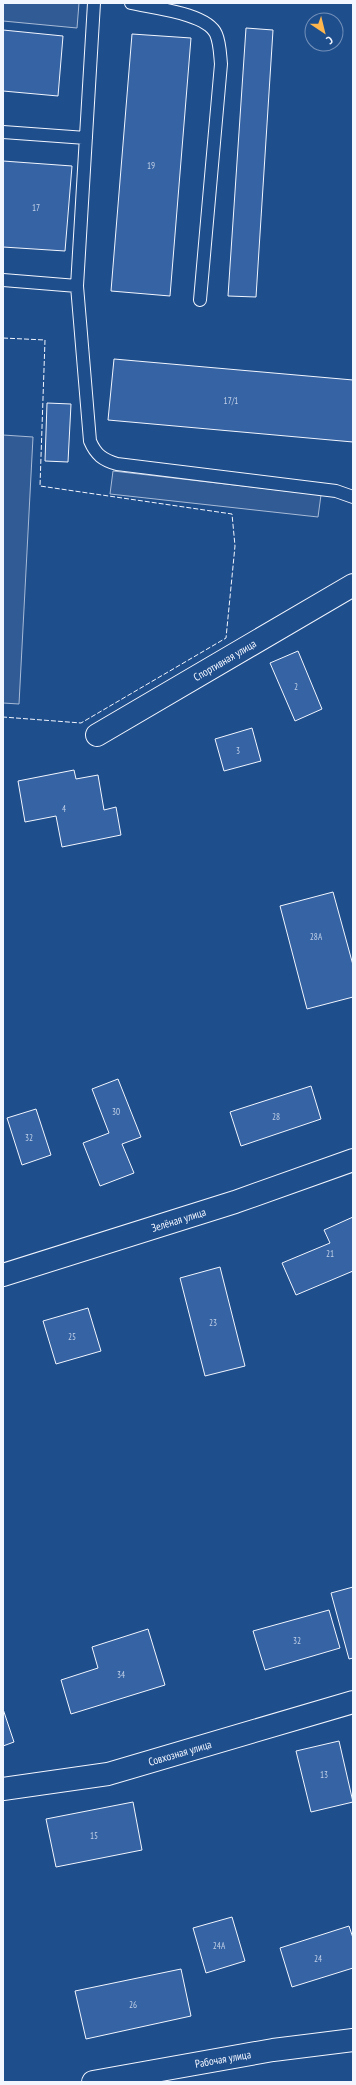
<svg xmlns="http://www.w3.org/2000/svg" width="356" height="2085" viewBox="0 0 356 2085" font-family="'PT Sans Narrow',sans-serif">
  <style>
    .built { fill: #305b95; stroke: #a8bbd7 }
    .building { fill: #3563a3; stroke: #f2f6ff }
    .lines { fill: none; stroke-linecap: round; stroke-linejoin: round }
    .lane-casing { stroke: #f2f6ff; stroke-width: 14 }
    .street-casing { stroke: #f2f6ff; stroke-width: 24 }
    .secondary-casing { stroke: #f2f6ff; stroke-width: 24 }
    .lane { stroke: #1f4e8c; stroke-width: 12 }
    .street { stroke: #1f4e8c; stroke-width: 22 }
    .secondary { stroke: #1f4e8c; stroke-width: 22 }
    .fence { stroke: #f2f6ff; stroke-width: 1; stroke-dasharray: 5 2; stroke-linecap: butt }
    .labels { text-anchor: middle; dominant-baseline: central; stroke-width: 3; stroke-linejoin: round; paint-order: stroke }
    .number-label { font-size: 9px; fill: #c3d1e8 }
    .street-label { font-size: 11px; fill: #f2f6ff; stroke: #1f4e8c }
  </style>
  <rect width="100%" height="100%" fill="#1f4e8c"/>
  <path class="built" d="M3 3H79L77 28 3 21Z
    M3 435 33 437 19 704 3 703Z
    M113 471 321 495 318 517 110 494Z"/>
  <path class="building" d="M246 28 273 30 256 297 228 296Z
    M3 30 63 36 58 96 3 91Z
    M132 34 191 38 170 296 111 291Z
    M3 161 72 166 65 251 3 247Z
    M114 359 353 380V442L108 420Z
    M47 403 71 404 68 462 45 461Z
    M298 651 322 709 295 721 270 663Z
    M252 728 261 761 224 771 215 739Z
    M74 770 76 779 98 775 104 810 116 807 121 835 62 847 56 816 25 822 18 781Z
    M333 892 353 965V997L307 1009 280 906Z
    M118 1079 141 1137 122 1144 134 1173 100 1186 83 1143 109 1133 92 1089Z
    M311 1086 321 1119 241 1146 230 1112Z
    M36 1109 51 1155 22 1165 7 1118Z
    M353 1217V1271L296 1295 282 1263 330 1243 324 1230Z
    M220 1267 245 1366 205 1376 180 1278Z
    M88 1308 101 1351 56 1364 43 1321Z
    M353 1587V1658L349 1659 331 1593Z
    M329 1610 340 1648 265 1670 253 1631Z
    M148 1629 165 1685 71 1714 61 1680 98 1668 92 1647Z
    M3 1709 14 1742 3 1746Z
    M339 1741 353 1802 311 1812 296 1751Z
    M133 1802 142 1850 56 1867 46 1819Z
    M232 1917 245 1961 206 1973 193 1928Z
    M349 1926 353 1938V1968L292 1987 280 1948Z
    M181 1969 191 2016 86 2039 75 1991Z"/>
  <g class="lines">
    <g class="lane-casing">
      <path id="lane" d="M131 3C152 8 207 13 216 34 220 43 220 54 221 64L200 300
        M3 132 86 138
        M3 280 77 286 94 3
        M77 286 90 441C96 455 103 460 117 464L336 491 353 497"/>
    </g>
    <g class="street-casing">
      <g id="street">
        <path id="s1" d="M97 735 353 585"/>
        <path id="s2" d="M3 1275 235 1202 353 1160"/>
        <path id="s3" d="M3 1789 108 1774 353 1702"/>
      </g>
    </g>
    <g class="secondary-casing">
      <g id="secondary">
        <path id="s4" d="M93 2082 273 2050 353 2040"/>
      </g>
    </g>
    <use href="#lane" class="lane"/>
    <use href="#street" class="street"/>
    <use href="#secondary" class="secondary"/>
    <path class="fence" d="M3 338 45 340 40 486 232 514 235 546 226 638 81 723 3 717"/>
  </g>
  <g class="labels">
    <g class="number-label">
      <text x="151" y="165">19</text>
      <text x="36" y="207">17</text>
      <text x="231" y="400">17/1</text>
      <text x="296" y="686">2</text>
      <text x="238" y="750">3</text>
      <text x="64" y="808">4</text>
      <text x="316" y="936">28А</text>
      <text x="116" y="1111">30</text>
      <text x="276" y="1116">28</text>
      <text x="29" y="1137">32</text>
      <text x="330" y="1253">21</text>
      <text x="213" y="1322">23</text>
      <text x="72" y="1336">25</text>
      <text x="297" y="1640">32</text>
      <text x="121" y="1674">34</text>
      <text x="324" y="1774">13</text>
      <text x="94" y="1835">15</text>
      <text x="219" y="1945">24А</text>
      <text x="318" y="1958">24</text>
      <text x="133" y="2004">26</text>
    </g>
    <g class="street-label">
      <text stroke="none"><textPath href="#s1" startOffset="148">Спортивная улица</textPath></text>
      <text stroke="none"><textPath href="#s2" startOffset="184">Зелёная улица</textPath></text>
      <text stroke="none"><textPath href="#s3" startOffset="181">Совхозная улица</textPath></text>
      <text stroke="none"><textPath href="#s4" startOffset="132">Рабочая улица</textPath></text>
    </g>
  </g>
  <rect width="356" height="2085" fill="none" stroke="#f2f6ff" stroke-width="8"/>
  <g transform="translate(324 32) rotate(145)"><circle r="19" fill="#1f4e8c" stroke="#7391ba"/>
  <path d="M0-3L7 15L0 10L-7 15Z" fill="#ffb74d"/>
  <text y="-6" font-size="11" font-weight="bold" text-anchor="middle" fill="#f2f6ff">С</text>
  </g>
</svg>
